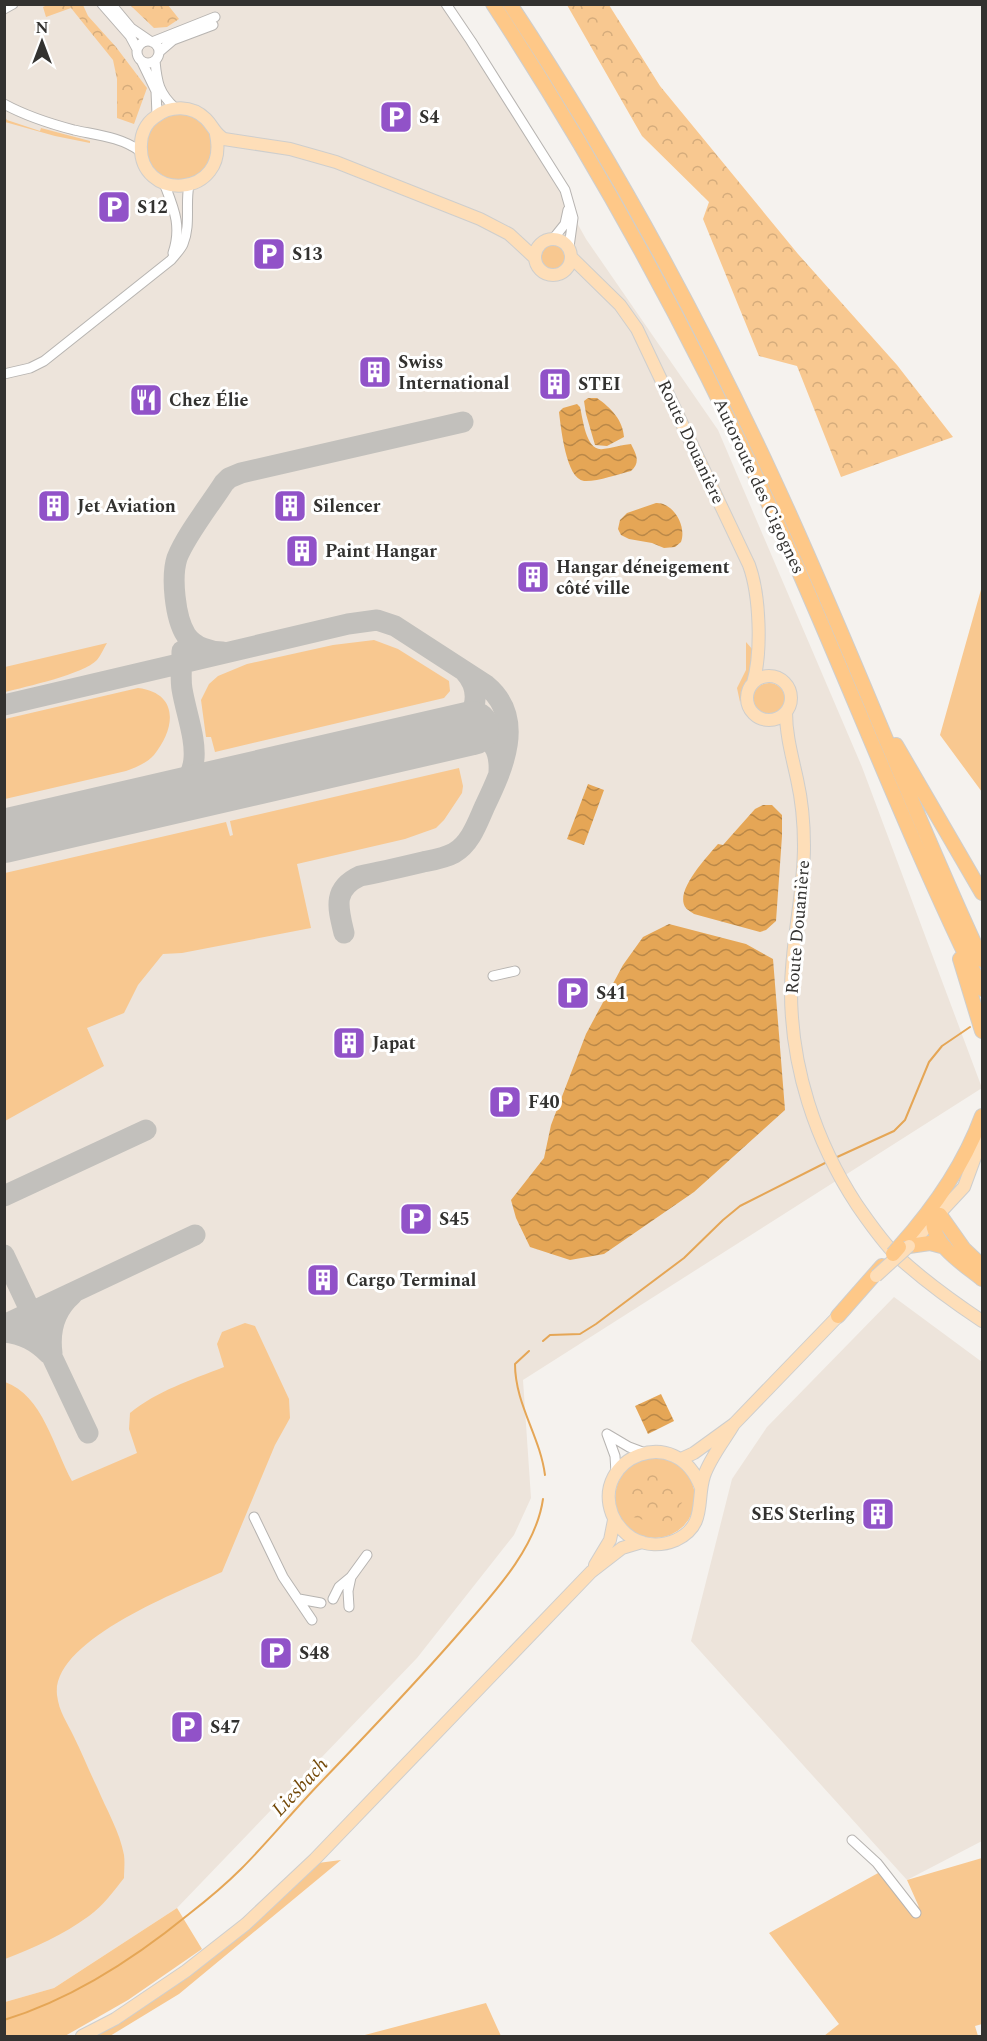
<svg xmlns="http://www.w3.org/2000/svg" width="987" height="2041" viewBox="0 0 987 2041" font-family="Spectral,serif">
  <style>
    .built { fill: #ede4db }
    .green { fill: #f8c890 }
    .forest { fill: url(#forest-crowns) }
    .water { fill: url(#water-waves) }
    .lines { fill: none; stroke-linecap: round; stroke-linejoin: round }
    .stream { stroke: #e5a656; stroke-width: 2 }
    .taxiway { stroke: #c2c0bc; stroke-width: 21 }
    .runway { stroke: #c2c0bc; stroke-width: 54 }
    .minor-casing { stroke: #b7b4b1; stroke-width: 11 }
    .major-casing { stroke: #cececd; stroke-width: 14 }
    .highway-casing { stroke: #cececd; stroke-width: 16 }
    .minor { stroke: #fff; stroke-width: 9 }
    .major { stroke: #fedeb8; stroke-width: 12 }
    .highway { stroke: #fec888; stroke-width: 14 }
    .major-bridge-casing { stroke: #cececd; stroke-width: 14; stroke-linecap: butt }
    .highway-bridge-casing { stroke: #cececd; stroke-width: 16; stroke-linecap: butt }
    .major-bridge { stroke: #fedeb8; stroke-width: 12 }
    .highway-bridge { stroke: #fec888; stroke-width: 14 }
    .labels { text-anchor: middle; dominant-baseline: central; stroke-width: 6; stroke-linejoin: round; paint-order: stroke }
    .poi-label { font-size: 18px; font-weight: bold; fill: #333230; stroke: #fff; text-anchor: start }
    .street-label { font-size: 18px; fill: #333230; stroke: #fff }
    .water-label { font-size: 20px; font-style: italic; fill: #734909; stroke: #fff }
  </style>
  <defs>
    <pattern id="forest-crowns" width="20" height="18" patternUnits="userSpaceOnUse" patternTransform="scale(1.5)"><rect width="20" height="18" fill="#f8c890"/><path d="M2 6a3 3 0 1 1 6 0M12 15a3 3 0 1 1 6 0" fill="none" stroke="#d5ac7c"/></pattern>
    <pattern id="water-waves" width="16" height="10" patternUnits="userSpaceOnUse" patternTransform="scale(1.5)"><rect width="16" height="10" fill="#e5a656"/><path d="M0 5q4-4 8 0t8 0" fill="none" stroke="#ba8848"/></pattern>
  </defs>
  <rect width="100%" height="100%" fill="#f5f2ee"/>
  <path class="built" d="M5 5H451L471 32 586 239 718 430 862 767 982 1088 523 1380 531 1498 514 1535 417 1658 177 1908 54 1988 5 2002Z
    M894 1297 982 1362V1841L907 1880 691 1641 732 1479 767 1427Z"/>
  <path class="green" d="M146 147a33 33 0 1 1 66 0a33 33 0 1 1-66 0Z
    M4 116 7 120 40 131 41 128 90 141V143L55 136 5 122Z
    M541 257a12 12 0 1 1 24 0a12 12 0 1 1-24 0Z
    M982 586V792L940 735Z
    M374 640 398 649 449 681 450 691 444 698 215 752 211 737H206L201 700 209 684 218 676 247 664 333 645Z
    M746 642 753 650 750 679 740 702 737 688 746 670Z
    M107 643C104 648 101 655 97 660 84 674 25 687 5 692V667Z
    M753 699a16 16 0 1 1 32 0a16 16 0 1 1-32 0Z
    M138 688C179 693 176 728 154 755 147 763 135 768 126 771L5 799V719Z
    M459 768 463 786 462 793 444 820 436 828 405 839 297 864 311 928 182 953 163 954 138 985 124 1013 87 1028 104 1066 5 1121V873L226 822 230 836 233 835 230 821Z
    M245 1323 255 1326 289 1399 290 1418 275 1445 222 1572C181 1591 51 1640 57 1695 59 1712 67 1722 74 1737 82 1753 89 1771 97 1787 106 1809 120 1832 124 1855 125 1863 124 1871 124 1878 113 1892 103 1906 89 1916 63 1935 34 1948 5 1959V1382C43 1395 54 1449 72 1481L137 1453 129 1429 130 1413C157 1391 191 1380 224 1367L217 1344 222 1332Z
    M615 1498a40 40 0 1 1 80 0a40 40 0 1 1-80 0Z
    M982 1858V2024L975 2026 978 2036H824L839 2024 769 1933 880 1872 919 1907 907 1880Z
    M341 1860 179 1994 110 2036H93L318 1863Z
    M177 1908 202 1949 128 2000 65 2036H5V2002L54 1988Z
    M486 2003 501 2036H361Z"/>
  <path class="forest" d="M47 5H83L88 16 116 47 147 88 134 124 117 118V79L113 60 71 8 46 17 43 7Z
    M130 5H168L179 19 167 27 154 28Z
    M567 5H609L660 86 798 254 897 365 953 437 841 477 797 366 759 356 703 219 709 202 642 136Z
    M654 1470 676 1481 685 1497 671 1522 655 1523 633 1517 627 1496 635 1478Z"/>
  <path class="water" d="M588 398H597C611 408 623 420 624 437L607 446 595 445 586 414 584 401Z
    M577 404 580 407C583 419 586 452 603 449 612 448 621 445 631 444 636 454 641 462 631 471 619 474 596 482 584 481 566 479 561 428 559 412L563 408Z
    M656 503C673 502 687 526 681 542L675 547 664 548 652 543 629 539 621 535 618 529 620 520 627 513Z
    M588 784 604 790 584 845 567 839Z
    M763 805H772L782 815V836L776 921 766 930 760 932 694 914C693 913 686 909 686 908 673 892 708 856 718 844L723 845 755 809Z
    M669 924 746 944 773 959 785 1110 694 1192 604 1254 570 1260 530 1247 516 1218 511 1200 544 1158 551 1125 586 1034 623 965 643 937Z
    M661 1394 674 1421 648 1434 635 1406Z"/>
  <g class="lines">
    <path class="stream" d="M835 1158 894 1131 905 1120 929 1062 942 1046 970 1027
      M543 1341 550 1335 580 1334 596 1324 684 1258 723 1220 740 1206 827 1162
      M529 1351 515 1364C515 1404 540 1436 545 1475
      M4 2020C73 1999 134 1959 189 1914 207 1900 225 1885 241 1869 268 1842 293 1811 321 1782 368 1733 415 1684 460 1632 492 1595 536 1549 543 1499"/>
    <path class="taxiway" d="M223 652C210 652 194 647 186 635 175 618 171 577 177 558 186 535 210 505 224 483L229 478 241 473 463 422
      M4 705 348 624 377 620 395 626 486 685C527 719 502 770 484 808 477 824 470 844 454 853 445 858 433 860 423 862 402 867 381 872 360 876 332 889 338 908 344 933
      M448 732C475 724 484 693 465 672
      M415 741C448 734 502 718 499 772
      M165 799C213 773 189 731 182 689 180 677 182 664 182 651
      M4 1196 146 1130
      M4 1255 88 1433
      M4 1325 195 1235
      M4 1332C23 1334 36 1341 49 1354
      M52 1353C49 1330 55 1310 72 1295"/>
    <path class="runway" d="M4 836 472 728"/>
    <g class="minor-casing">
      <path id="minor" d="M102 4 130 36 137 49
        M111 4 131 28 150 41
        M446 4 471 41 565 190 573 218 569 247
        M4 9 13 4
        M137 52a11 11 0 1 1 22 0a11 11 0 1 1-22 0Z
        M152 42 215 17
        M159 52 173 40 213 25
        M155 61C157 83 159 93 175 108
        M142 62 156 91 157 115
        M4 104C26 116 51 124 74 130 97 135 121 137 140 151
        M164 183C174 209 182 226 173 253
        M553 239 565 224 568 210
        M4 374 30 368 44 361 171 260C175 255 181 249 183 244 191 225 185 204 189 185
        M493 976 515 971
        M607 1434 629 1447 645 1453
        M607 1434 615 1456 616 1473
        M254 1517 283 1577 312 1620
        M299 1599 321 1603
        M333 1599 339 1587 351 1577 367 1555
        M349 1607 348 1591 351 1577
        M852 1840 877 1863 916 1913"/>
    </g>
    <g class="major-casing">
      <path id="major" d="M216 134C230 199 137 203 141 144 141 134 146 123 155 117 170 105 192 105 206 119 213 126 215 134 224 139L290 149 336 162 480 219 509 234 535 258
        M535 257a18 18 0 1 1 36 0a18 18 0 1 1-36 0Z
        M571 257 620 305 637 329 749 565C760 595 762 653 753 683
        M747 698a22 22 0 1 1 44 0a22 22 0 1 1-44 0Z
        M786 712C786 735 792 756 797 779 802 801 804 823 804 846 804 895 791 942 791 991 791 1067 815 1141 857 1205 869 1222 881 1240 896 1255 923 1280 952 1301 982 1321
        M909 1246 964 1187 982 1138
        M681 1459 694 1453 734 1424 845 1309
        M701 1488C677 1421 591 1458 612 1514 616 1524 623 1532 632 1538 646 1546 662 1546 676 1540 707 1525 696 1501 704 1476 710 1458 724 1441 734 1424
        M595 1565 610 1540 614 1520
        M82 2036 115 2019 186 1971 246 1924 315 1859 591 1572 622 1548 642 1542"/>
    </g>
    <g class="highway-casing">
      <path id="highway" d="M493 4C606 177 705 360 789 549 854 695 911 845 982 989
        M510 4C610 155 697 314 773 478 847 637 908 801 982 960
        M896 745 982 893
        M960 959 982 1031
        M940 1215 964 1249 982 1266
        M933 1221C933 1246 965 1265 982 1279
        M909 1246 930 1243 945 1247
        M899 1247C934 1208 964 1165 982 1116
        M838 1316 882 1266"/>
    </g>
    <use href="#minor" class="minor"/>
    <use href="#major" class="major"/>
    <use href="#highway" class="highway"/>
    <g class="major-bridge-casing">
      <path id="major-bridge" d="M876 1276 909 1246"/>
    </g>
    <g class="highway-bridge-casing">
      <path id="highway-bridge" d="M893 1254 899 1247"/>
    </g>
    <use href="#major-bridge" class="major-bridge"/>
    <use href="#highway-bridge" class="highway-bridge"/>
  </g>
  <defs>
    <g id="parking-square" transform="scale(1.725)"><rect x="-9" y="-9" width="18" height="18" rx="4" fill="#9152c8" stroke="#fff"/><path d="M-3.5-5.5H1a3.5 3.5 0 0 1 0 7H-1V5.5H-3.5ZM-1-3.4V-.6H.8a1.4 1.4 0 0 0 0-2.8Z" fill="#fff"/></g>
    <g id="building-square" transform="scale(1.725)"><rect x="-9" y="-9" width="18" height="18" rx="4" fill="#9152c8" stroke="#fff"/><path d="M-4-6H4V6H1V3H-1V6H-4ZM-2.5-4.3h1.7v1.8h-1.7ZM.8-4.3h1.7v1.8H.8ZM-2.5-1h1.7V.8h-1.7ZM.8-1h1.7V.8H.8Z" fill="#fff"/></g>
    <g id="restaurant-square" transform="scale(1.725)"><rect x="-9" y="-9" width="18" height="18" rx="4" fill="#9152c8" stroke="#fff"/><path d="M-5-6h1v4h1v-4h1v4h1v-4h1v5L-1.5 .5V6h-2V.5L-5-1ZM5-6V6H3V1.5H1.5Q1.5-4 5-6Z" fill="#fff"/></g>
  </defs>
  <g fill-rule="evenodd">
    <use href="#parking-square" x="396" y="117"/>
    <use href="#parking-square" x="114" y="207"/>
    <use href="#parking-square" x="269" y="254"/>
    <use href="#building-square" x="375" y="372"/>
    <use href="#building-square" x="555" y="384"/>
    <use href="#restaurant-square" x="146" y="400"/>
    <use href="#building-square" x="54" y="506"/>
    <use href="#building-square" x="290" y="506"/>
    <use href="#building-square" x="302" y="551"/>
    <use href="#building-square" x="533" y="577"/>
    <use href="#parking-square" x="573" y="993"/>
    <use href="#building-square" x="349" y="1043"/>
    <use href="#parking-square" x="505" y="1102"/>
    <use href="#parking-square" x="416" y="1219"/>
    <use href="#building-square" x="323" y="1280"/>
    <use href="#building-square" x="878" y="1514"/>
    <use href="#parking-square" x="276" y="1653"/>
    <use href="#parking-square" x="187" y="1727"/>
  </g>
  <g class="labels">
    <g class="poi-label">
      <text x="419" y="117">S4</text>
      <text x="137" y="207">S12</text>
      <text x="292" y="254">S13</text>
      <text x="398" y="362">Swiss<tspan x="398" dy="21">International</tspan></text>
      <text x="578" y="384">STEI</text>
      <text x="169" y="400">Chez Élie</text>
      <text x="77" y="506">Jet Aviation</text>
      <text x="313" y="506">Silencer</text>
      <text x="325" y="551">Paint Hangar</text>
      <text x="556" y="567">Hangar déneigement<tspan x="556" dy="21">côté ville</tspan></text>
      <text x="596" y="993">S41</text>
      <text x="372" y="1043">Japat</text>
      <text x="528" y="1102">F40</text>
      <text x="439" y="1219">S45</text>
      <text x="346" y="1280">Cargo Terminal</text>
      <text x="855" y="1514" text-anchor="end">SES Sterling</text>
      <text x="299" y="1653">S48</text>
      <text x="210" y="1727">S47</text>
    </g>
    <g class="street-label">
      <text transform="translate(691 442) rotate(65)">Route Douanière</text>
      <text transform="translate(759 486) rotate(65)">Autoroute des Cigognes</text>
      <text transform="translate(798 927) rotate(-85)">Route Douanière</text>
    </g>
    <g class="water-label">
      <text transform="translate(300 1787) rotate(-47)">Liesbach</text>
    </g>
  </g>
  <rect width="987" height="2041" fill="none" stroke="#333230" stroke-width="12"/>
  <g transform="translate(42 42)" stroke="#ffffff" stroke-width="4.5" paint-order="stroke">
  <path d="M0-4.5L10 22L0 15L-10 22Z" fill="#333230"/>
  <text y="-9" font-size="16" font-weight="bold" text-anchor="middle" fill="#333230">N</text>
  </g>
</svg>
